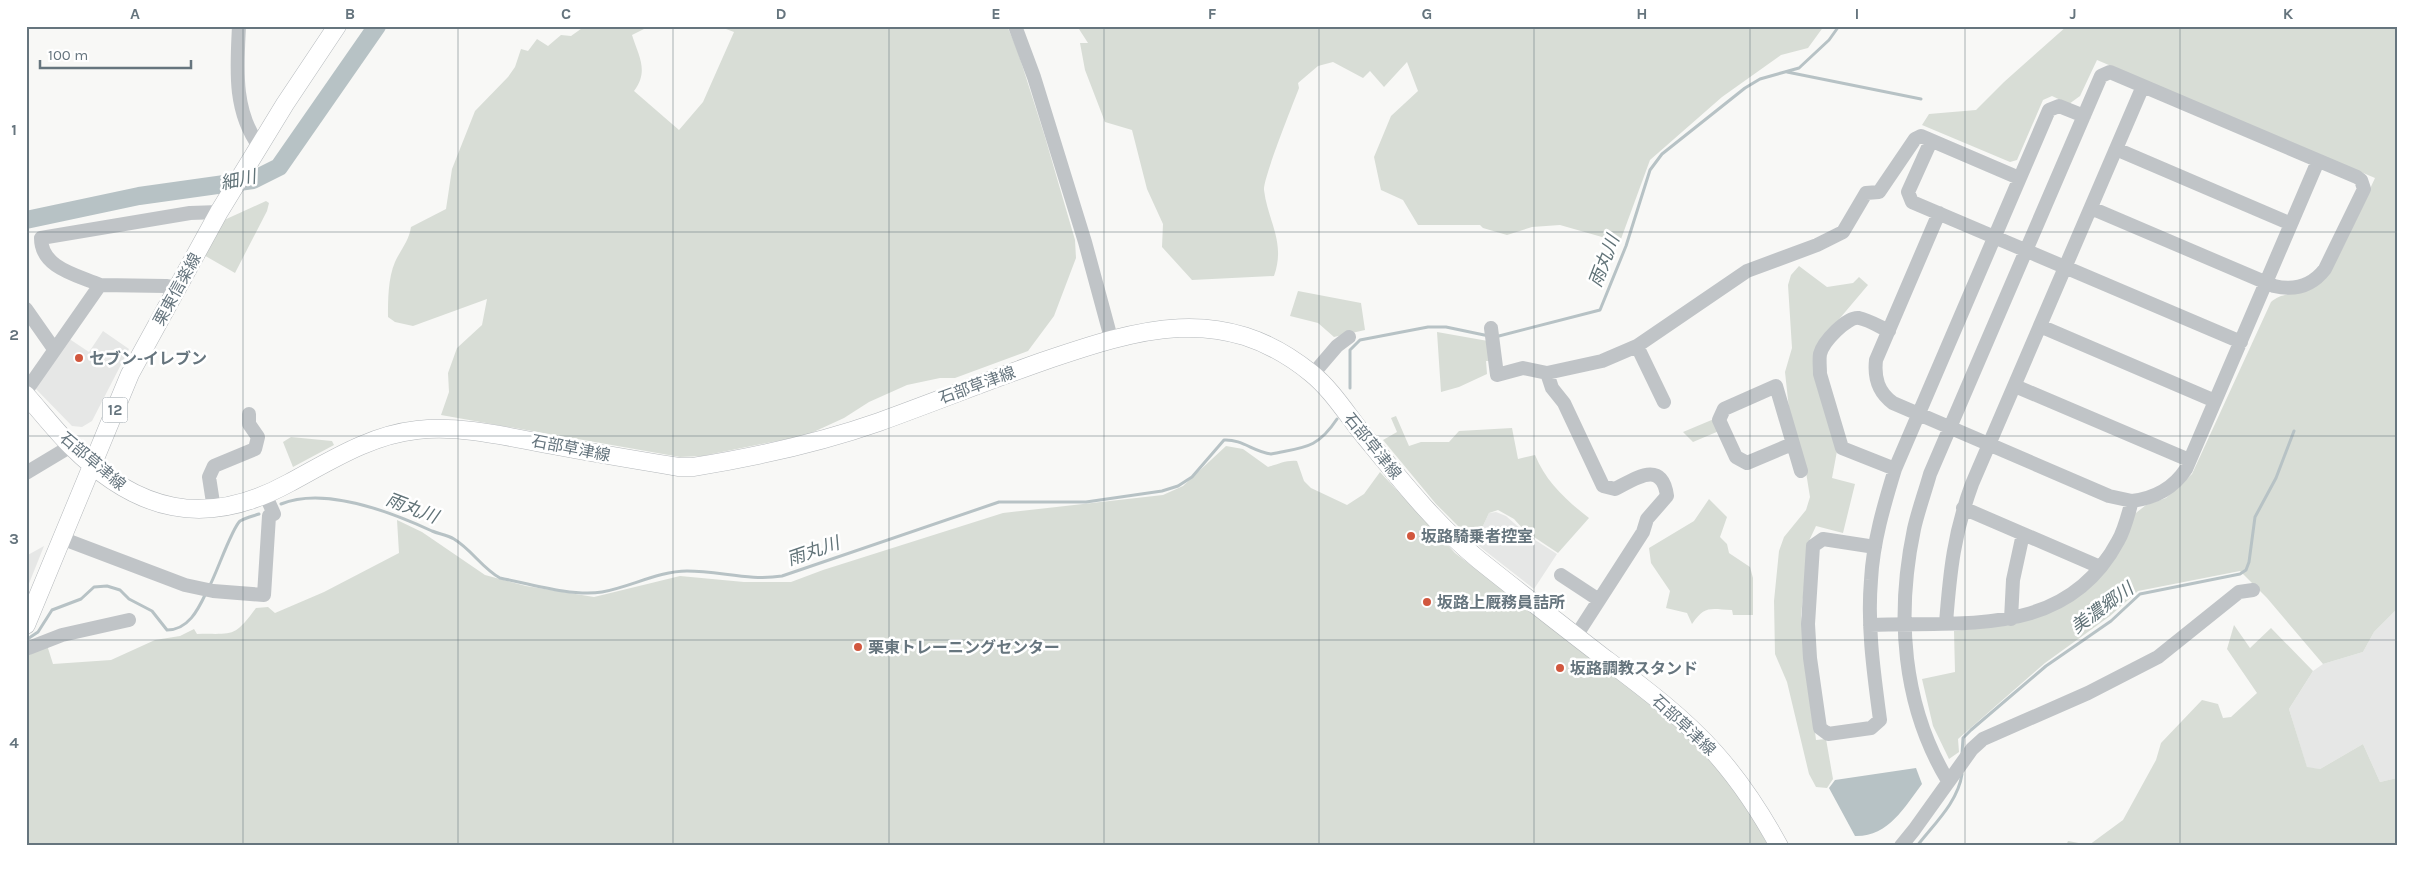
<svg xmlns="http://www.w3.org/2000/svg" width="2423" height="872" viewBox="0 0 2423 872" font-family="Karla,'Noto Sans JP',sans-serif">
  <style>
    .built { fill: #e6e7e6 }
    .green { fill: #d8ddd6 }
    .water { fill: #b7c2c5 }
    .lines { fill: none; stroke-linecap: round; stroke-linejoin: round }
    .stream { stroke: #b7c2c5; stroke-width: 3 }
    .river { stroke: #b7c2c5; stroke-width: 18 }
    .major-casing { stroke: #b4b8bb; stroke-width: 19 }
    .minor { stroke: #c0c4c7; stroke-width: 14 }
    .major { stroke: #fff; stroke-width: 18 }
    .grid { fill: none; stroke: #66757e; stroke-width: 1; stroke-opacity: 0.55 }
    .poi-dot { fill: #d1573e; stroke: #fff; stroke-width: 2 }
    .labels { text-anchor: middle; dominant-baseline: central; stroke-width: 5; stroke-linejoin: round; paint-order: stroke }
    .shield { fill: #fff; stroke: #949ea5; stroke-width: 1 }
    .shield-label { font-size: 15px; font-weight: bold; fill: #66757e }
    .street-label { font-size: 16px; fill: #66757e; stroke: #fff }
    .poi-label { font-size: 16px; font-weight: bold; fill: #66757e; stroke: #fff; text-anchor: start }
    .water-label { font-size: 18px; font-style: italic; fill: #617378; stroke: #fff }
    .neatline { fill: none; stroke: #66757e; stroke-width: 2 }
    .grid-label { font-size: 16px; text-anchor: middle; font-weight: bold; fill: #66757e }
  </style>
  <rect width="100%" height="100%" fill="#f8f8f6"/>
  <path class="built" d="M103 331 129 349 92 421 82 427 72 426 35 388 68 338 89 352Z
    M1496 512 1506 516 1529 536 1557 554 1534 589 1475 543 1489 513Z
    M44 546 26 591V556Z
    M2397 609V778L2380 782 2363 744 2320 769 2307 768 2289 709 2313 671 2323 664 2363 652 2374 632Z"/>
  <path class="green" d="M585 26H643L644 29 632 35C639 57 649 71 634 91L679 130 703 102 734 32 718 26H842L851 29 854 26H1007L1017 49 1045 137 1075 240 1076 258 1054 316 1028 351 955 378H940L907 385 869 402 844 418 807 435 702 456 680 457 441 415 449 392 448 373 457 348 482 325 487 299 413 326 395 322 388 317C388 300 388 278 395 262 401 249 409 241 411 227L446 209 452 169 475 111 508 77 515 67 521 49 528 51 537 39 548 46 561 35 571 36Z
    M1077 26H1824L1808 48 1781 55 1722 97 1650 160 1621 239H1609L1560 225 1532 227 1507 235 1483 228 1480 225H1418L1403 200 1381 190 1374 157 1391 116 1418 91 1407 62 1384 87 1370 71 1363 78 1333 62 1318 66 1298 83 1299 88C1293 104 1263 178 1264 190 1268 222 1286 242 1274 276L1192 280 1162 247 1163 224 1147 189 1132 130 1105 122 1085 70 1080 43H1088Z
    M2067 26H2397V609L2374 632 2363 652 2323 664 2267 598 2240 571 2138 591 2110 616 2045 663 1958 739 1959 752 1949 759 1933 726 1922 679 1955 672 1954 631 2018 623 2060 607 2132 516 2146 505 2166 498 2192 474 2271 302C2283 290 2305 296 2319 284 2336 270 2364 201 2375 178L2097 60 2080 96 2069 104 2052 96 2043 100 2017 160 2010 162 1922 125 1929 114 1976 110 2004 82Z
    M266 201 269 203 267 211 235 273 202 254 222 221Z
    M1799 266 1827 287 1853 283 1859 277 1868 285 1835 324 1815 351 1837 451 1832 478 1855 484 1843 533 1816 526 1809 541 1801 616 1816 740 1826 739 1833 779 1827 788 1816 787 1809 774 1787 682 1775 654 1774 601 1779 551 1784 537 1806 510 1810 497 1805 466 1789 409 1785 372 1792 348 1788 285 1791 275Z
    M1298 291 1361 303 1365 330 1334 337 1318 323 1290 316Z
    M1437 332 1488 341 1489 361H1486L1487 374 1459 387 1441 392Z
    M1396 416 1409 446 1421 442H1449L1459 431 1512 428 1518 459 1535 455C1546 482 1566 500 1589 518L1558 553 1525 531 1514 519 1498 510 1489 513 1475 543 1436 504 1383 440 1397 432 1391 418Z
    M1714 419 1719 431 1693 442 1683 432Z
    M291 437 332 441 334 445 293 467 283 442Z
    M1226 446 1243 449 1268 467C1279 464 1286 460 1297 461L1304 481 1311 488 1347 505 1364 494 1380 472 1455 553 1508 594 1509 600 1514 605 1520 604C1611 673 1718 739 1768 846H26V657L47 645 53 664 111 660 155 640 180 636 194 629 197 634C233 633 233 639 256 608L268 607 275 613 324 592 399 553 397 520 422 532 485 575 526 586 594 597 680 576 744 582H791L823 570 1003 513 1163 495 1183 486Z
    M1709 499 1727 517 1720 537 1727 544 1729 553 1750 567 1753 578V615H1733L1732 610C1710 609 1705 605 1692 624L1687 613 1666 608 1670 591 1651 563 1649 548 1694 521Z
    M2234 625 2250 648 2271 628 2313 671 2289 709 2307 767 2320 769 2363 744 2380 782 2397 778V846H2066L2068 841 2089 845 2123 820 2156 760 2161 743 2202 700 2218 704 2223 718 2231 717 2257 693 2227 649Z"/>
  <path class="water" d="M1916 768 1922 784C1904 808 1888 837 1855 836L1829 788 1835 780Z"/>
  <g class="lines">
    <path class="stream" d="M1787 72 1921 99
      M1495 337 1600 310 1626 246 1650 170 1662 154 1745 88 1760 79 1799 68 1829 40 1839 26
      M1350 388V350L1360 340 1428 327H1446L1489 336
      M281 504C325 486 391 512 432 531 439 534 447 535 454 539 472 550 482 568 500 578 530 584 573 597 602 592 630 587 659 571 687 571 720 571 749 581 782 576L999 502H1086L1162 491 1178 486 1192 477 1224 440C1242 439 1254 452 1271 454 1305 447 1317 449 1337 419
      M210 585C217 572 232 528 240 521 245 518 253 516 259 514
      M26 640 38 632 52 610 81 599 94 587 107 586 120 590 129 599 152 611 167 630C188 630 198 610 206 593
      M1962 754 1963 738 1971 730 2046 666 2111 621 2140 594 2240 574 2246 570 2249 562 2255 517 2276 478 2294 431
      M1917 846C1934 824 1958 802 1962 774"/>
    <path class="river" d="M26 220 139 196 253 180 279 167 377 26"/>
    <g class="major-casing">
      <path id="major" d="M26 395C41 412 55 430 71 446 137 512 205 529 289 483 330 461 370 435 417 430 462 425 508 437 552 445 594 453 636 460 679 467H693C755 457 819 443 879 422 934 402 987 381 1041 362 1138 329 1222 301 1311 373 1331 389 1346 413 1362 433 1399 478 1434 523 1479 560 1519 592 1559 623 1599 654 1640 685 1681 715 1715 753 1740 781 1761 813 1779 846
        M26 625 130 374 219 212 285 104 337 26"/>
    </g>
    <path class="minor" d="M239 26C237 68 233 110 259 146
      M1015 26 1034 77 1085 242 1111 338
      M1931 141 1908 192 1912 202 2241 342
      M2116 149 2291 224
      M1939 213 1876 360C1874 378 1878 392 1893 403L2109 496 2132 501
      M100 285C77 275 41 268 41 238L190 213 219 212
      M26 309 54 349
      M2040 326 2215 401
      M1491 328 1497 375 1523 368 1547 373 1602 361 1637 346 1747 271 1817 245 1843 232 1866 193 1879 192 1915 139 1921 136 2019 178
      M1889 331C1880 327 1869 320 1859 318 1847 316 1823 342 1820 354 1819 360 1820 367 1820 374L1842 448 1895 469
      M1637 346 1664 402
      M1547 373 1552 388 1564 403 1603 486 1615 489C1635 479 1662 459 1667 496L1647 519 1643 532 1576 636
      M1313 374 1337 346 1349 337
      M2015 386 2189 460
      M26 391 100 285 166 286 177 288
      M1792 444 1747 463 1736 457 1719 420 1724 409 1776 386 1801 471
      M26 473 71 446
      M1963 508 2100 567
      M214 509 209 477 214 466 255 449 258 437 249 424V414
      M61 538 185 585 213 591 264 595 269 516 274 514 265 494
      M1875 547 1823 539 1813 546 1808 624 1810 658 1820 728 1828 734 1871 728 1880 720C1874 674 1867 627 1871 580 1873 542 1884 505 1895 469L2049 110 2059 106 2084 116
      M1561 575 1599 600
      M2011 619 2013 580 2023 534
      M1946 623C1950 571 1954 533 1972 484L2143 86
      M1870 625C1963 621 2066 639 2118 541 2125 529 2128 514 2132 501 2155 498 2173 489 2186 469L2318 161
      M26 649 62 635 129 620
      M1948 781C1902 705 1896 615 1914 529 1918 511 1925 492 1930 474L2101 76 2110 72 2357 177 2361 180 2364 189 2325 269C2312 286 2295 291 2274 286L2091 208
      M1901 846 1914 830 1972 749 1983 739 2088 693 2158 657 2239 592 2253 590"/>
    <use href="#major" class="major"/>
  </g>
  <path class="grid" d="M243 26V846M458 26V846M673 26V846M889 26V846M1104 26V846M1319 26V846M1534 26V846M1750 26V846M1965 26V846M2180 26V846M26 232H2397M26 436H2397M26 640H2397"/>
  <g class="poi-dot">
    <circle cx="79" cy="358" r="5"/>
    <circle cx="1411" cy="536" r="5"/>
    <circle cx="1427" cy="602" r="5"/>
    <circle cx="858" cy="647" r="5"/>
    <circle cx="1560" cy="668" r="5"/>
  </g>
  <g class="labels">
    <rect class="shield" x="102.5" y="397.5" width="25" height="25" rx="4"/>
    <g class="shield-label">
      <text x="115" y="410">12</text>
    </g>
    <g class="street-label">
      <text transform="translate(177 289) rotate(-61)">栗東信楽線</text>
      <text transform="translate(977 385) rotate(-20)">石部草津線</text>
      <text transform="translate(1373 446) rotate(51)">石部草津線</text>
      <text transform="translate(571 448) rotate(11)">石部草津線</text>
      <text transform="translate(93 461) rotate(40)">石部草津線</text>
      <text transform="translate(1684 725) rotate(43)">石部草津線</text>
    </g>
    <g class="poi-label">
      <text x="89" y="358">セブン-イレブン</text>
      <text x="1421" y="536">坂路騎乗者控室</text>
      <text x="1437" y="602">坂路上厩務員詰所</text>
      <text x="868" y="647">栗東トレーニングセンター</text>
      <text x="1570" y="668">坂路調教スタンド</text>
    </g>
    <g class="water-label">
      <text transform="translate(238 180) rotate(-12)">細川</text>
      <text transform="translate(1604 261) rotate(-69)">雨丸川</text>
      <text transform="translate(412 508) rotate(21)">雨丸川</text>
      <text transform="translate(813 551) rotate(-19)">雨丸川</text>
      <text transform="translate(2102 608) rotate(-36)">美濃郷川</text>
    </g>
  </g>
  <rect width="2423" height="872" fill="none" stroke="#ffffff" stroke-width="55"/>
  <path d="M40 60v8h151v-8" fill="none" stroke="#66757e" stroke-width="2.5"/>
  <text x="48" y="60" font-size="15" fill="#66757e" stroke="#ffffff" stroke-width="4" paint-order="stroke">100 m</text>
  <rect x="28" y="28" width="2368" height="816" class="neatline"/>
  <g class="grid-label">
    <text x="135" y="19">A</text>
    <text x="350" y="19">B</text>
    <text x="566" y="19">C</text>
    <text x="781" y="19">D</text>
    <text x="996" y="19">E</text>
    <text x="1212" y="19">F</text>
    <text x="1427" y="19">G</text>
    <text x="1642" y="19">H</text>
    <text x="1857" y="19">I</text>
    <text x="2073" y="19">J</text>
    <text x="2288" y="19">K</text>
    <text x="14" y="135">1</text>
    <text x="14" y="340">2</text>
    <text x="14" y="544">3</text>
    <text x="14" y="748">4</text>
  </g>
</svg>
